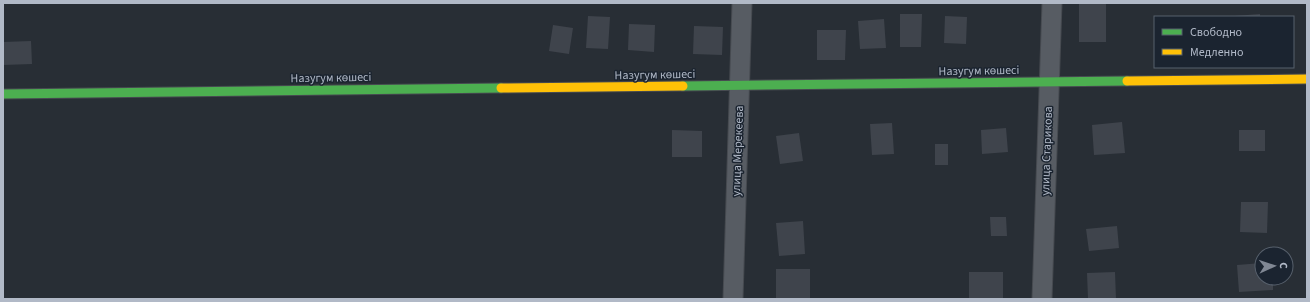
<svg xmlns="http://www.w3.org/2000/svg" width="1310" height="302" viewBox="0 0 1310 302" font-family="'Source Sans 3',sans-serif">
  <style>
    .building { fill: #3f444c }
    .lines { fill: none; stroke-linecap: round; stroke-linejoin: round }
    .street-casing { stroke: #464a50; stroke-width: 21 }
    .fast-casing { stroke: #464a50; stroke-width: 11 }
    .slow-casing { stroke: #464a50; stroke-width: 11 }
    .street { stroke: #575c63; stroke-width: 19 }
    .fast { stroke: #4caf50; stroke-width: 9 }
    .slow { stroke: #ffc107; stroke-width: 9 }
    .labels { text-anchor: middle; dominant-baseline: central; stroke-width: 3; stroke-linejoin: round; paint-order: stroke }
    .street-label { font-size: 12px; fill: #b1b9c7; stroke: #1b2430 }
  </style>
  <rect width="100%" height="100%" fill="#282e35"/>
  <path class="building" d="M1079 3H1106V42H1079Z
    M900 14H922L921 47H900Z
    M1260 14V17H1234V16Z
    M588 16 610 17 608 49 586 48Z
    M945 16 967 17 966 44 944 43Z
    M884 19 886 48 860 49 858 21Z
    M629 24 655 25 654 52 628 50Z
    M553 25 573 28 569 54 549 51Z
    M694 26 723 27 722 55 693 54Z
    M817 30H846L845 60H817Z
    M31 41 32 64 3 65V42Z
    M1122 122 1125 153 1094 155 1092 125Z
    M892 123 894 154 872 155 870 124Z
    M1006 128 1008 152 982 154 981 130Z
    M672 130 702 131V157H672Z
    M1239 130H1265V151H1239Z
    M799 133 803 161 780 164 776 136Z
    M935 144H948V165H935Z
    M1241 202H1268L1267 233 1240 232Z
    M990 217H1006L1007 236H991Z
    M803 221 805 254 779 256 776 223Z
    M1117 226 1119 248 1089 251 1086 229Z
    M1262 263V278H1273V290L1239 292 1237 265Z
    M776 269H810V299H776Z
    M969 272H1003V299H969Z
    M1115 272 1116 299H1088L1087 273Z"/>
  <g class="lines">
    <g class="street-casing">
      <path id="street" d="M733 299 742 3
        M1042 299 1052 3"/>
    </g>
    <g class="fast-casing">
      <path id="fast" d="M683 86 1127 81
        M3 94 501 88"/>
    </g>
    <g class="slow-casing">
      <path id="slow" d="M1127 81 1307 79
        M501 88 683 86"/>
    </g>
    <use href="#street" class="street"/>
    <use href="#fast" class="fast"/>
    <use href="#slow" class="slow"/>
  </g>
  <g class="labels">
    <g class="street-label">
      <text transform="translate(979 71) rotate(-1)">Назугум көшесі</text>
      <text transform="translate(655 75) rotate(-1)">Назугум көшесі</text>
      <text transform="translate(331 78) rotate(-1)">Назугум көшесі</text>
      <text transform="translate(738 151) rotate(-88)">улица Мерекеева</text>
      <text transform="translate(1047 151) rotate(-88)">улица Старикова</text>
    </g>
  </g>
  <rect width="1310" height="302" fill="none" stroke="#b1b9c7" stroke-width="8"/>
  <rect x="1154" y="16" width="140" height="52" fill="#1b2430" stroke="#57606c"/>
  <rect x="1162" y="29" width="20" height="6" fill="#4caf50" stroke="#57606c"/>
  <text x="1190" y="36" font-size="12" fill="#b1b9c7">Свободно</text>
  <rect x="1162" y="49" width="20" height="6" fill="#ffc107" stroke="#57606c"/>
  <text x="1190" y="56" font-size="12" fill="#b1b9c7">Медленно</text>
  <g transform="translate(1274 266) rotate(87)"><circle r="19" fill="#1b2430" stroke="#57606c"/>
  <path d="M0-3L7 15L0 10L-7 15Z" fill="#818894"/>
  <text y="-6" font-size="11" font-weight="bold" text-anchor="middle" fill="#b1b9c7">С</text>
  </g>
</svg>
